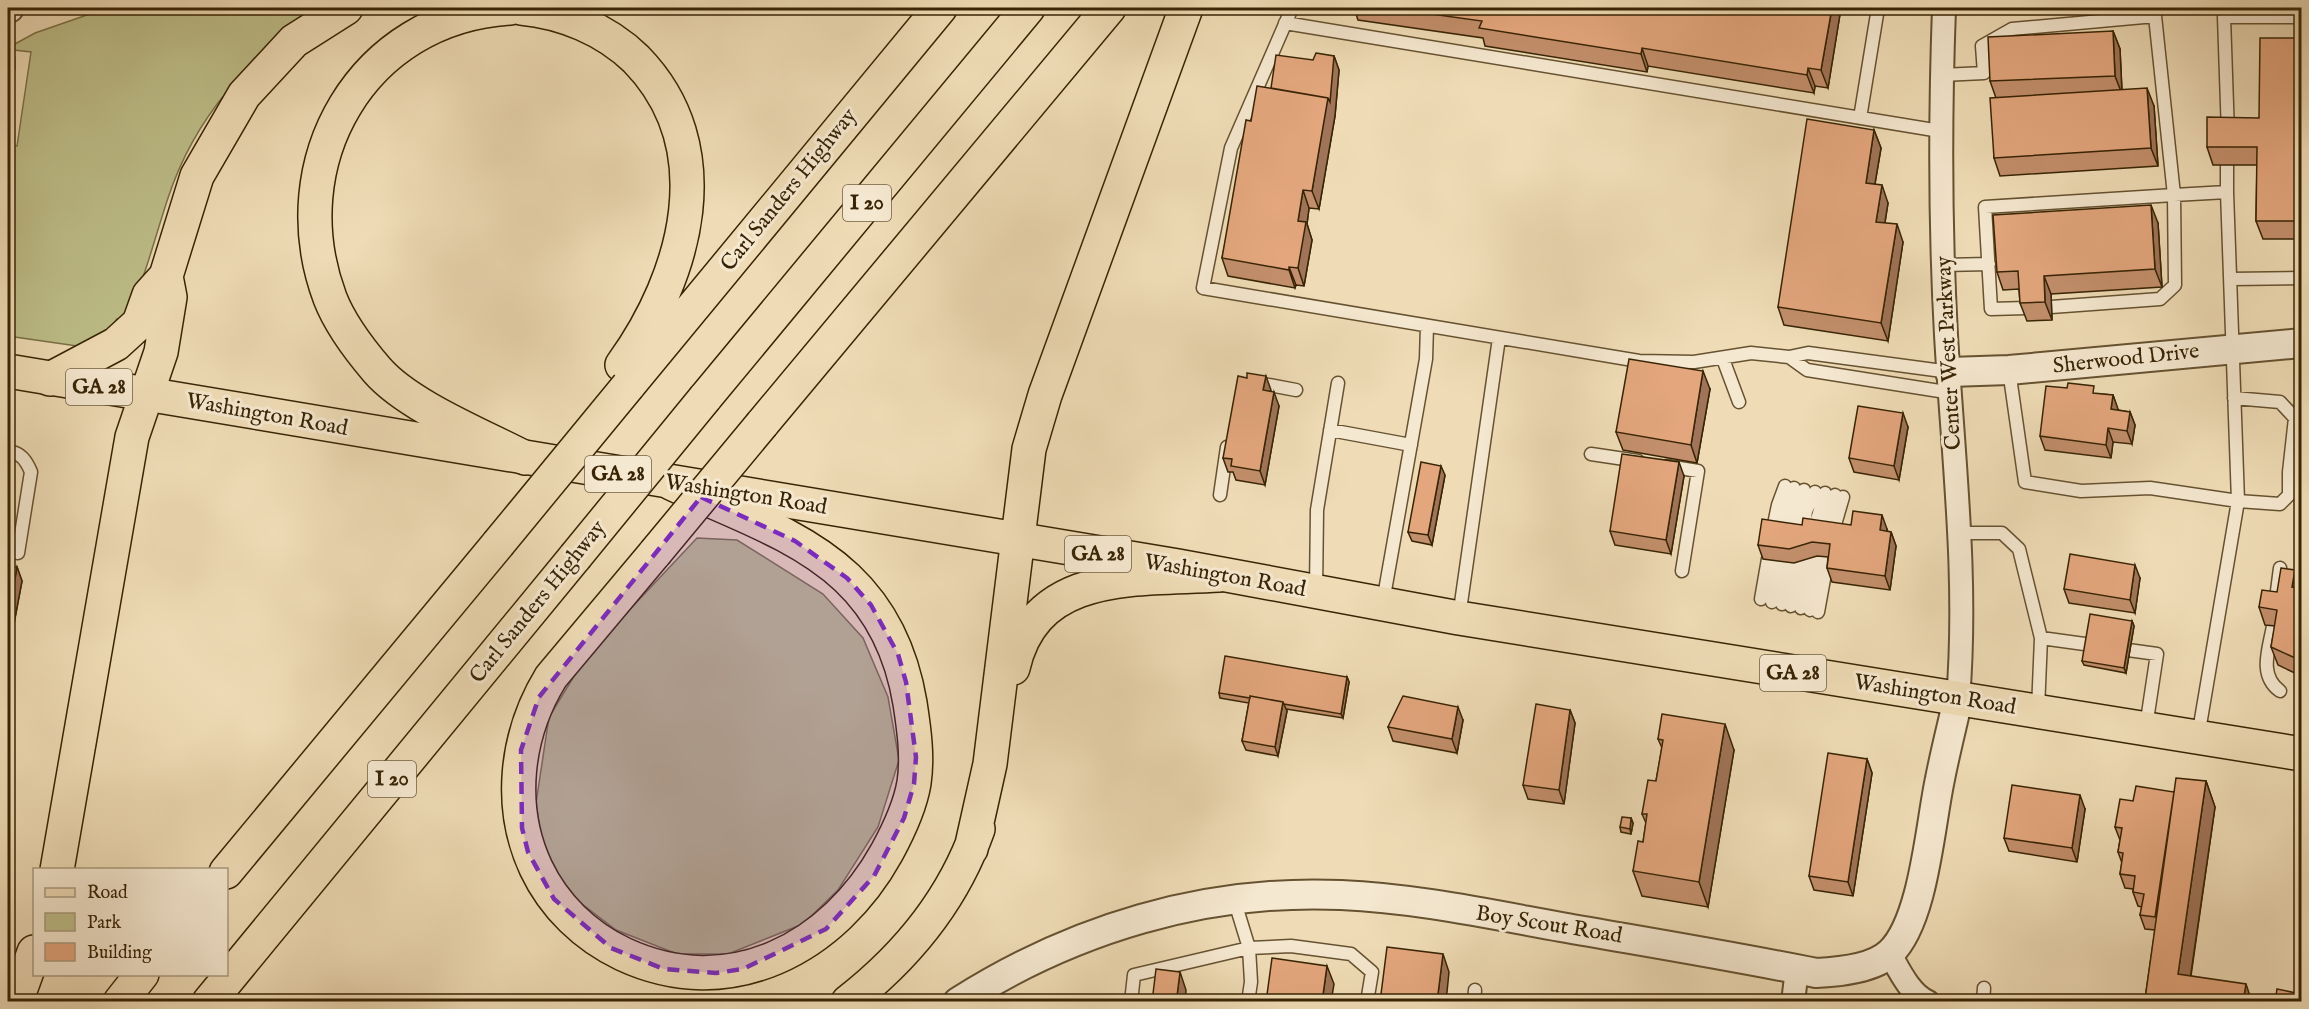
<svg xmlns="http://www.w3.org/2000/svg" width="2309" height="1009" viewBox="0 0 2309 1009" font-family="'IM FELL English',serif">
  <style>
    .green { fill: #bebf8a; stroke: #7b7248; stroke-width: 1.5 }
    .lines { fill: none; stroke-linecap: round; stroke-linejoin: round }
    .service-casing { stroke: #665231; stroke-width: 15 }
    .minor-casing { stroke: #665231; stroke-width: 26 }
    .tertiary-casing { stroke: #665231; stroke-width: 32 }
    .primary-casing { stroke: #382405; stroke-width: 36 }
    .motorway-casing { stroke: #382405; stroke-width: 36 }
    .service { stroke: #f5e8d0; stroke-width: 12 }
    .minor { stroke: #f5e8d0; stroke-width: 22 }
    .tertiary { stroke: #f5e8d0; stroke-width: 28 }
    .primary { stroke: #efdcb6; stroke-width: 33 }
    .motorway { stroke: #efdcb6; stroke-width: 33 }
    .motorway-bridge-casing { stroke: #382405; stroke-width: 36; stroke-linecap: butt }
    .motorway-bridge { stroke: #efdcb6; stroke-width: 33 }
    .wall { fill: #c38f6c; stroke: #382405; stroke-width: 1.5 }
    .shaded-wall { fill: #9f7458; stroke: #382405; stroke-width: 1.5 }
    .building { fill: #e3a67d; stroke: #382405; stroke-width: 1.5 }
    .marked { fill: #7b2cbf; fill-opacity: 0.2; stroke: #7b2cbf; stroke-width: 4.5; stroke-dasharray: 12 8; stroke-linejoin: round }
    .labels { text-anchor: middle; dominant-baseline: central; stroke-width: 6; stroke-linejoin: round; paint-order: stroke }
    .shield { fill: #f5e8d0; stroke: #715f42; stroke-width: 1.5 }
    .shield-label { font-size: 21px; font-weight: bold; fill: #382405 }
    .street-label { font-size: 22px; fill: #382405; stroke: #f5e8d0 }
  </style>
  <rect width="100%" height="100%" fill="#efdcb6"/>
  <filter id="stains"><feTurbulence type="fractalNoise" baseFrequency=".00333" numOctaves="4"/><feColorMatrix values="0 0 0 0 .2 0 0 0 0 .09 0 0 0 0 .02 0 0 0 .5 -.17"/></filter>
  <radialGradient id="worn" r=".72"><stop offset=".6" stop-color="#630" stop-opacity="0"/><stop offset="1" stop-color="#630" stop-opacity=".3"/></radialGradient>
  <path class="green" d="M107 8H317C249 61 196 113 168 198 154 240 144 283 124 323L117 319C110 331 90 343 77 346L8 336V252L13 228 8 226V145L17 146 31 52 14 50 13 45 35 33Z
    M697 538 737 540 823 594 863 638 888 697 899 760 878 827 838 890 803 924 728 954H677L616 930 569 894 542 844 536 803 549 717 587 655Z"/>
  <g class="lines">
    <g class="service-casing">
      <path id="service" d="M1292 8 1231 148 1203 288 1639 361 1694 362 1751 353 1789 357 1808 353 1950 372
        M1285 23 1940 131
        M8 58V69
        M1942 75 1984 73 1982 46 2012 29 2155 16 2174 195 2227 192V165
        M1860 118 1878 8
        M2228 134 2224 17H2302
        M1943 265 1989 264
        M2231 279 2302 278
        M2026 308 1991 309 1985 207 2174 195 2175 285 2160 299 2051 307
        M1789 357 1807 370 1952 393
        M1723 359 1739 402
        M2009 370 2025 482 2081 491 2150 488 2238 501 2227 192
        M1253 382 1296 390
        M1330 430 1411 445
        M8 451C21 453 26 460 31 472L18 553 8 551
        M1591 454 1638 461
        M1667 466 1698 471 1682 571
        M1220 495 1227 447
        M1803 533 1806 511 1815 492
        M1813 533 1825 493
        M1959 533H2002L2019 549 2041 638 2157 654 2146 727
        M1772 534 1778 505 1785 486
        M1822 534 1824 520 1835 495
        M1832 535 1843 497
        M1782 536 1787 507 1794 488
        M1792 537 1796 509 1804 490
        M1316 591 1317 510 1338 383
        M1761 599 1768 559
        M1383 602 1426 359 1427 326
        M1772 602 1779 561
        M1782 604 1788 562
        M1791 606 1798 562
        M2275 606 2280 568
        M1801 608 1809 558
        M1810 610 1819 556
        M1818 612 1828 557
        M1459 617 1499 338
        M2273 626C2269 649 2258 675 2280 691
        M2038 709 2041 638
        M2198 737 2238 501 2280 504 2289 495V472L2295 418 2280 402 2234 398
        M1131 1002 1134 975 1249 948 1234 899
        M1248 1002 1251 982 1249 948 1291 946 1351 954 1372 972 1367 1002
        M1474 1002 1475 990
        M1983 1002 1984 988"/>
    </g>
    <g class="minor-casing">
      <path id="minor" d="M1944 8C1940 117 1940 226 1946 335 1953 457 1968 578 1958 699
        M1890 954C1899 970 1910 994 1928 1002
        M1793 1002 1797 969"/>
    </g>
    <g class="tertiary-casing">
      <path id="tertiary" d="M8 8H9
        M1950 372 2009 370 2302 343
        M958 1002C1073 929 1204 889 1341 895 1414 898 1489 914 1561 927 1646 942 1732 956 1816 973 1838 972 1873 969 1890 953 1924 921 1930 825 1940 779 1945 753 1952 726 1958 699"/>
    </g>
    <g class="primary-casing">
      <path id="primary" d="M8 371 1178 566 1459 618 2302 754"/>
    </g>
    <g class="motorway-casing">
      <path id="motorway" d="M510 8C362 17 279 162 330 298 340 324 359 349 377 370 408 406 483 436 525 458
        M521 8C563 12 605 29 636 59 722 147 687 275 622 365
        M50 379 116 344 139 323 149 295 166 276
        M628 386 940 8
        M705 398 1028 8
        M762 424 1109 8
        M655 553 551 677C516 734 507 806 536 868 554 906 585 936 623 954 730 1004 834 948 887 852 899 830 910 807 914 783 918 757 914 729 910 703 902 655 883 612 847 578 799 533 730 511 671 483
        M1013 668C1035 568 1139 580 1219 575
        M971 849 990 764 1029 449 1045 395 1186 8
        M57 870 132 437 161 352 170 297 166 276 197 176 244 95 294 41 346 8
        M226 872 498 544
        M16 1002 34 952
        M120 1002 142 974
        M209 1002 575 557
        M848 1002C907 956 953 900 978 829"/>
    </g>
    <use href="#service" class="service"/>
    <use href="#minor" class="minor"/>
    <use href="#tertiary" class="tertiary"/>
    <use href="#primary" class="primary"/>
    <use href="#motorway" class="motorway"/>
    <g class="motorway-bridge-casing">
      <path id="motorway-bridge" d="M498 544 628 386
        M655 553 762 424
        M575 557 705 398"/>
    </g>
    <use href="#motorway-bridge" class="motorway-bridge"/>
  </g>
  <path class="wall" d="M1354 8H1841L1828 88 1815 86 1814 93 1648 66 1647 72 1485 46 1483 38 1358 20Z
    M2113 31 2120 49 2122 90 2154 106 2158 166 2000 176 1994 158 1996 98 1990 81Z
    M2301 38V239H2263L2256 221 2257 165H2213L2207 147 2259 118Z
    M1334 56 1339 70 1335 116 1319 209 1309 208 1307 224 1312 240 1304 286 1296 285 1295 288 1228 276 1222 258 1251 121 1313 60Z
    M1874 130 1881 148 1875 184 1888 203 1885 223 1903 242 1888 341 1784 325 1778 307Z
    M2158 223 2162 287 2051 294 2052 320 2027 321 2020 303 2019 289 2003 290 1997 272Z
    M1710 389 1697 463 1623 450 1616 432Z
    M1271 390 1270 391 1279 406 1265 485 1236 480 1233 472H1228L1223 458Z
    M2097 394 2113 395 2118 410 2130 412 2135 425 2132 444 2113 442 2111 458 2045 450 2040 436Z
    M1908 427 1899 480 1854 472 1849 458Z
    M1445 475 1432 545 1412 541 1408 532Z
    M1684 476 1671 554 1615 545 1610 531Z
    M1802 525H1851L1887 529V531L1891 532 1896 546 1890 590 1832 582 1827 568 1828 557 1817 556 1794 563 1763 559 1758 545Z
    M8 566 17 567 22 581 12 634 8 633Z
    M2295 570 2301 588V675H2299L2278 665 2271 647 2275 626 2265 625 2259 607 2277 592Z
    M2140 578 2135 613 2069 603 2064 589Z
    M2132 621 2134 626 2126 673 2084 665 2082 661Z
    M1347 677 1349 682 1343 718 1286 709 1287 711 1278 756 1246 750 1242 741 1249 703 1220 698 1219 693Z
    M1570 710 1575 723 1564 804 1528 799 1523 785Z
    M1463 720 1457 753 1393 741 1388 727Z
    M1658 739 1734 750 1708 907 1642 896 1633 871 1643 842 1646 823 1642 814 1656 781 1662 748Z
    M1867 759 1872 773 1853 896 1814 890 1809 876Z
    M2206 781 2215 807 2191 976 2252 1002H2146L2145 999 2155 930 2145 929 2140 915 2142 907 2138 906 2133 892V889L2125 888 2120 874 2122 863 2118 852 2120 840 2115 827 2133 801 2174 792Z
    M2085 809 2077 862 2009 851 2004 838Z
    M1631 818 1633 823 1631 834 1621 832 1620 827Z"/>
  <path class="shaded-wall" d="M1832 8H1841L1828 88 1821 70Z
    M2113 31 2120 49 2122 94 2115 76Z
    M1642 48 1648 66 1647 72 1641 54Z
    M1334 56 1339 70 1335 116 1319 209 1312 191Z
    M1808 68 1815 86 1814 93 1807 75Z
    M2147 88 2154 106 2158 166 2151 148Z
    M1874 130 1881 148 1872 201 1866 183Z
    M1882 185 1888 203 1882 240 1876 222Z
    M1303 190 1309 208 1307 224 1312 240 1304 286 1298 268V221Z
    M2151 205 2158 223 2162 287 2155 269Z
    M1897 224 1903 242 1888 341 1881 323Z
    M1289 267 1296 285 1295 288 1289 270Z
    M2044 276 2051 294 2052 320 2045 302Z
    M1703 371 1710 389 1697 463 1691 445Z
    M1266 376 1271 390 1268 404 1263 390Z
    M1274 392 1279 406 1265 485 1260 471Z
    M2113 395 2118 409 2116 423 2111 409Z
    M2130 412 2135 425 2132 444 2127 431Z
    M1903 413 1908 427 1899 480 1894 466Z
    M2108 428 2113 442 2111 458 2106 445Z
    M1679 462 1684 476 1671 554 1666 540Z
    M1441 466 1445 475 1432 545 1428 535Z
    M1882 515 1887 529 1885 544 1880 530Z
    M1891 532 1896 546 1890 590 1885 576Z
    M2135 565 2140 578 2135 613 2130 600Z
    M17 567 22 581 12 634 8 622V618Z
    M2295 570 2301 588 2292 587Z
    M2132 621 2134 626 2126 673 2124 668Z
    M1347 677 1349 682 1343 718 1341 714Z
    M1283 702 1287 711 1278 756 1275 747Z
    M1458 707 1463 720 1457 753 1452 739Z
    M1570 710 1575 723 1564 804 1559 790Z
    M1725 724 1734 750 1708 907 1699 882Z
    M1867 759 1872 773 1853 896 1848 882Z
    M2206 781 2215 807 2187 1000 2178 974Z
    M2080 795 2085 809 2077 862 2072 848Z
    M1631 818 1633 823 1631 834 1630 829Z
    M1443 954 1449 972 1446 1002H1437Z
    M1327 966 1334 984 1331 1002H1322Z
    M1180 972 1186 990 1185 1002 1177 996Z
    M2246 984 2252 1002H2243Z"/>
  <path class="building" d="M1388 8H1832L1821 70 1808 68 1807 75 1642 48 1641 54 1479 28 1482 21Z
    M2113 31 2115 76 1990 81 1988 37Z
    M2260 38H2301V221H2256L2257 147H2207V117L2259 118Z
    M1316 53 1334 56 1330 102 1328 98 1271 88 1276 55 1313 60Z
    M1257 86 1328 98 1312 191 1303 190 1298 221 1306 222 1298 268 1289 267V270L1222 258 1246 120 1251 121Z
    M2147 88 2151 148 1994 158 1990 98Z
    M1807 119 1874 130 1866 183 1882 185 1876 222 1897 224 1881 323 1778 307Z
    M2151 205 2155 269 2044 276 2045 302 2020 303 2018 271 1997 272 1993 215Z
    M1629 359 1703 371 1691 445 1616 432Z
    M1247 373 1266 376 1263 390 1274 392 1260 471 1231 466 1232 459 1223 458 1238 376 1247 378Z
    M2068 383 2094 386 2093 393 2113 395 2111 409 2130 412 2127 431 2108 428 2106 445 2040 436 2046 386 2067 388Z
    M1858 406 1903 413 1894 466 1849 458Z
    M1622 454 1679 462 1666 540 1610 531Z
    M1421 462 1441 466 1428 535 1408 532Z
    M1853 511 1882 515 1880 530 1891 532 1885 576 1827 568 1830 544 1812 542 1789 549 1758 545 1762 519 1802 525 1803 518 1851 525Z
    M2070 554 2135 565 2130 600 2064 589Z
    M8 566 17 567 8 618Z
    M2281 568 2295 570 2292 587 2301 588V656L2293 657 2271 647 2277 610 2259 607 2262 590 2277 592Z
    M2090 614 2132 621 2124 668 2082 661Z
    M1225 656 1347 677 1341 714 1284 704 1283 702 1250 696V698L1219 693Z
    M1250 696 1283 702 1275 747 1242 741Z
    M1403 696 1458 707 1452 739 1388 727Z
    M1536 704 1570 710 1559 790 1523 785Z
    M1662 714 1725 724 1699 882 1633 871 1638 841 1643 842 1647 814H1642L1648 780 1656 781 1663 740 1658 739Z
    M1828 753 1867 759 1848 882 1809 876Z
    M2176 778 2206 781 2178 974 2246 984 2243 1002H2163L2145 999Z
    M2012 785 2080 795 2072 848 2004 838Z
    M2136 786 2174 792 2155 917 2140 915 2144 894 2133 892 2135 876 2120 874 2123 853 2118 852 2122 828 2115 827 2120 799 2133 801Z
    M1622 817 1631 818 1630 829 1620 827Z
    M1387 947 1443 954 1437 1002H1380Z
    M1272 958 1327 966 1322 1002H1266Z
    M1156 969 1180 972 1177 996 1205 999 1204 1002H1152Z
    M2277 989 2301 994V1002H2275Z"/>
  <path class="marked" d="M701 497 795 541 847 578 871 605 898 654 906 682 916 757 914 784 904 818 874 876 826 929 743 969 716 973 664 969 611 948 554 899 528 852 522 828 521 750 539 697Z"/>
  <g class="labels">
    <g class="shield">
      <rect x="843" y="185" width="48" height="36" rx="4.5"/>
      <rect x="66" y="369" width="66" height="36" rx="4.5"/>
      <rect x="585" y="456" width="66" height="36" rx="4.5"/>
      <rect x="1065" y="536" width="66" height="36" rx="4.5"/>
      <rect x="1760" y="655" width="66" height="36" rx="4.5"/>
      <rect x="368" y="761" width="48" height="36" rx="4.5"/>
    </g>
    <g class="shield-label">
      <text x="867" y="203">I 20</text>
      <text x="99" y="387">GA 28</text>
      <text x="618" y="474">GA 28</text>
      <text x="1098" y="554">GA 28</text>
      <text x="1793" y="673">GA 28</text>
      <text x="392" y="779">I 20</text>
    </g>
    <g class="street-label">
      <text transform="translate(789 190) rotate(-51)">Carl Sanders Highway</text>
      <text transform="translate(1949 353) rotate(-93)">Center West Parkway</text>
      <text transform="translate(2126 359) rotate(-6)">Sherwood Drive</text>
      <text transform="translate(267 415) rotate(10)">Washington Road</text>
      <text transform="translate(746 495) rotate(9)">Washington Road</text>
      <text transform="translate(1225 576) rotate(10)">Washington Road</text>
      <text transform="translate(538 602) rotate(-51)">Carl Sanders Highway</text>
      <text transform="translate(1935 695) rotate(9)">Washington Road</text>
      <text transform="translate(1549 925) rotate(9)">Boy Scout Road</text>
    </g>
  </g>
  <rect width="2309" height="1009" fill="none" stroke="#efdcb6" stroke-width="30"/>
  <rect x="9" y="9" width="2291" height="991" fill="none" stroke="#382405" stroke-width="3"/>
  <rect x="15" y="15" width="2279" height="979" fill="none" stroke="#382405" stroke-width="1.5"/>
  <rect x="33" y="868" width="195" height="108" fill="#f5e8d0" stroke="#a99a7f" stroke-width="1.5"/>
  <rect x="45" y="888" width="30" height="9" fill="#efdcb6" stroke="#a99a7f" stroke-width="1.5"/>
  <text x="87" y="898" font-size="18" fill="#382405">Road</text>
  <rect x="45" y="913" width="30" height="18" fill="#bebf8a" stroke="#a99a7f" stroke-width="1.5"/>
  <text x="87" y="928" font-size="18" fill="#382405">Park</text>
  <rect x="45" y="943" width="30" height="18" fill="#e3a67d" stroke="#a99a7f" stroke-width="1.5"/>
  <text x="87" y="958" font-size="18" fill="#382405">Building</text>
  <rect width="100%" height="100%" filter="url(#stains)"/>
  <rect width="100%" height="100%" fill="url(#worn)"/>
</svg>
